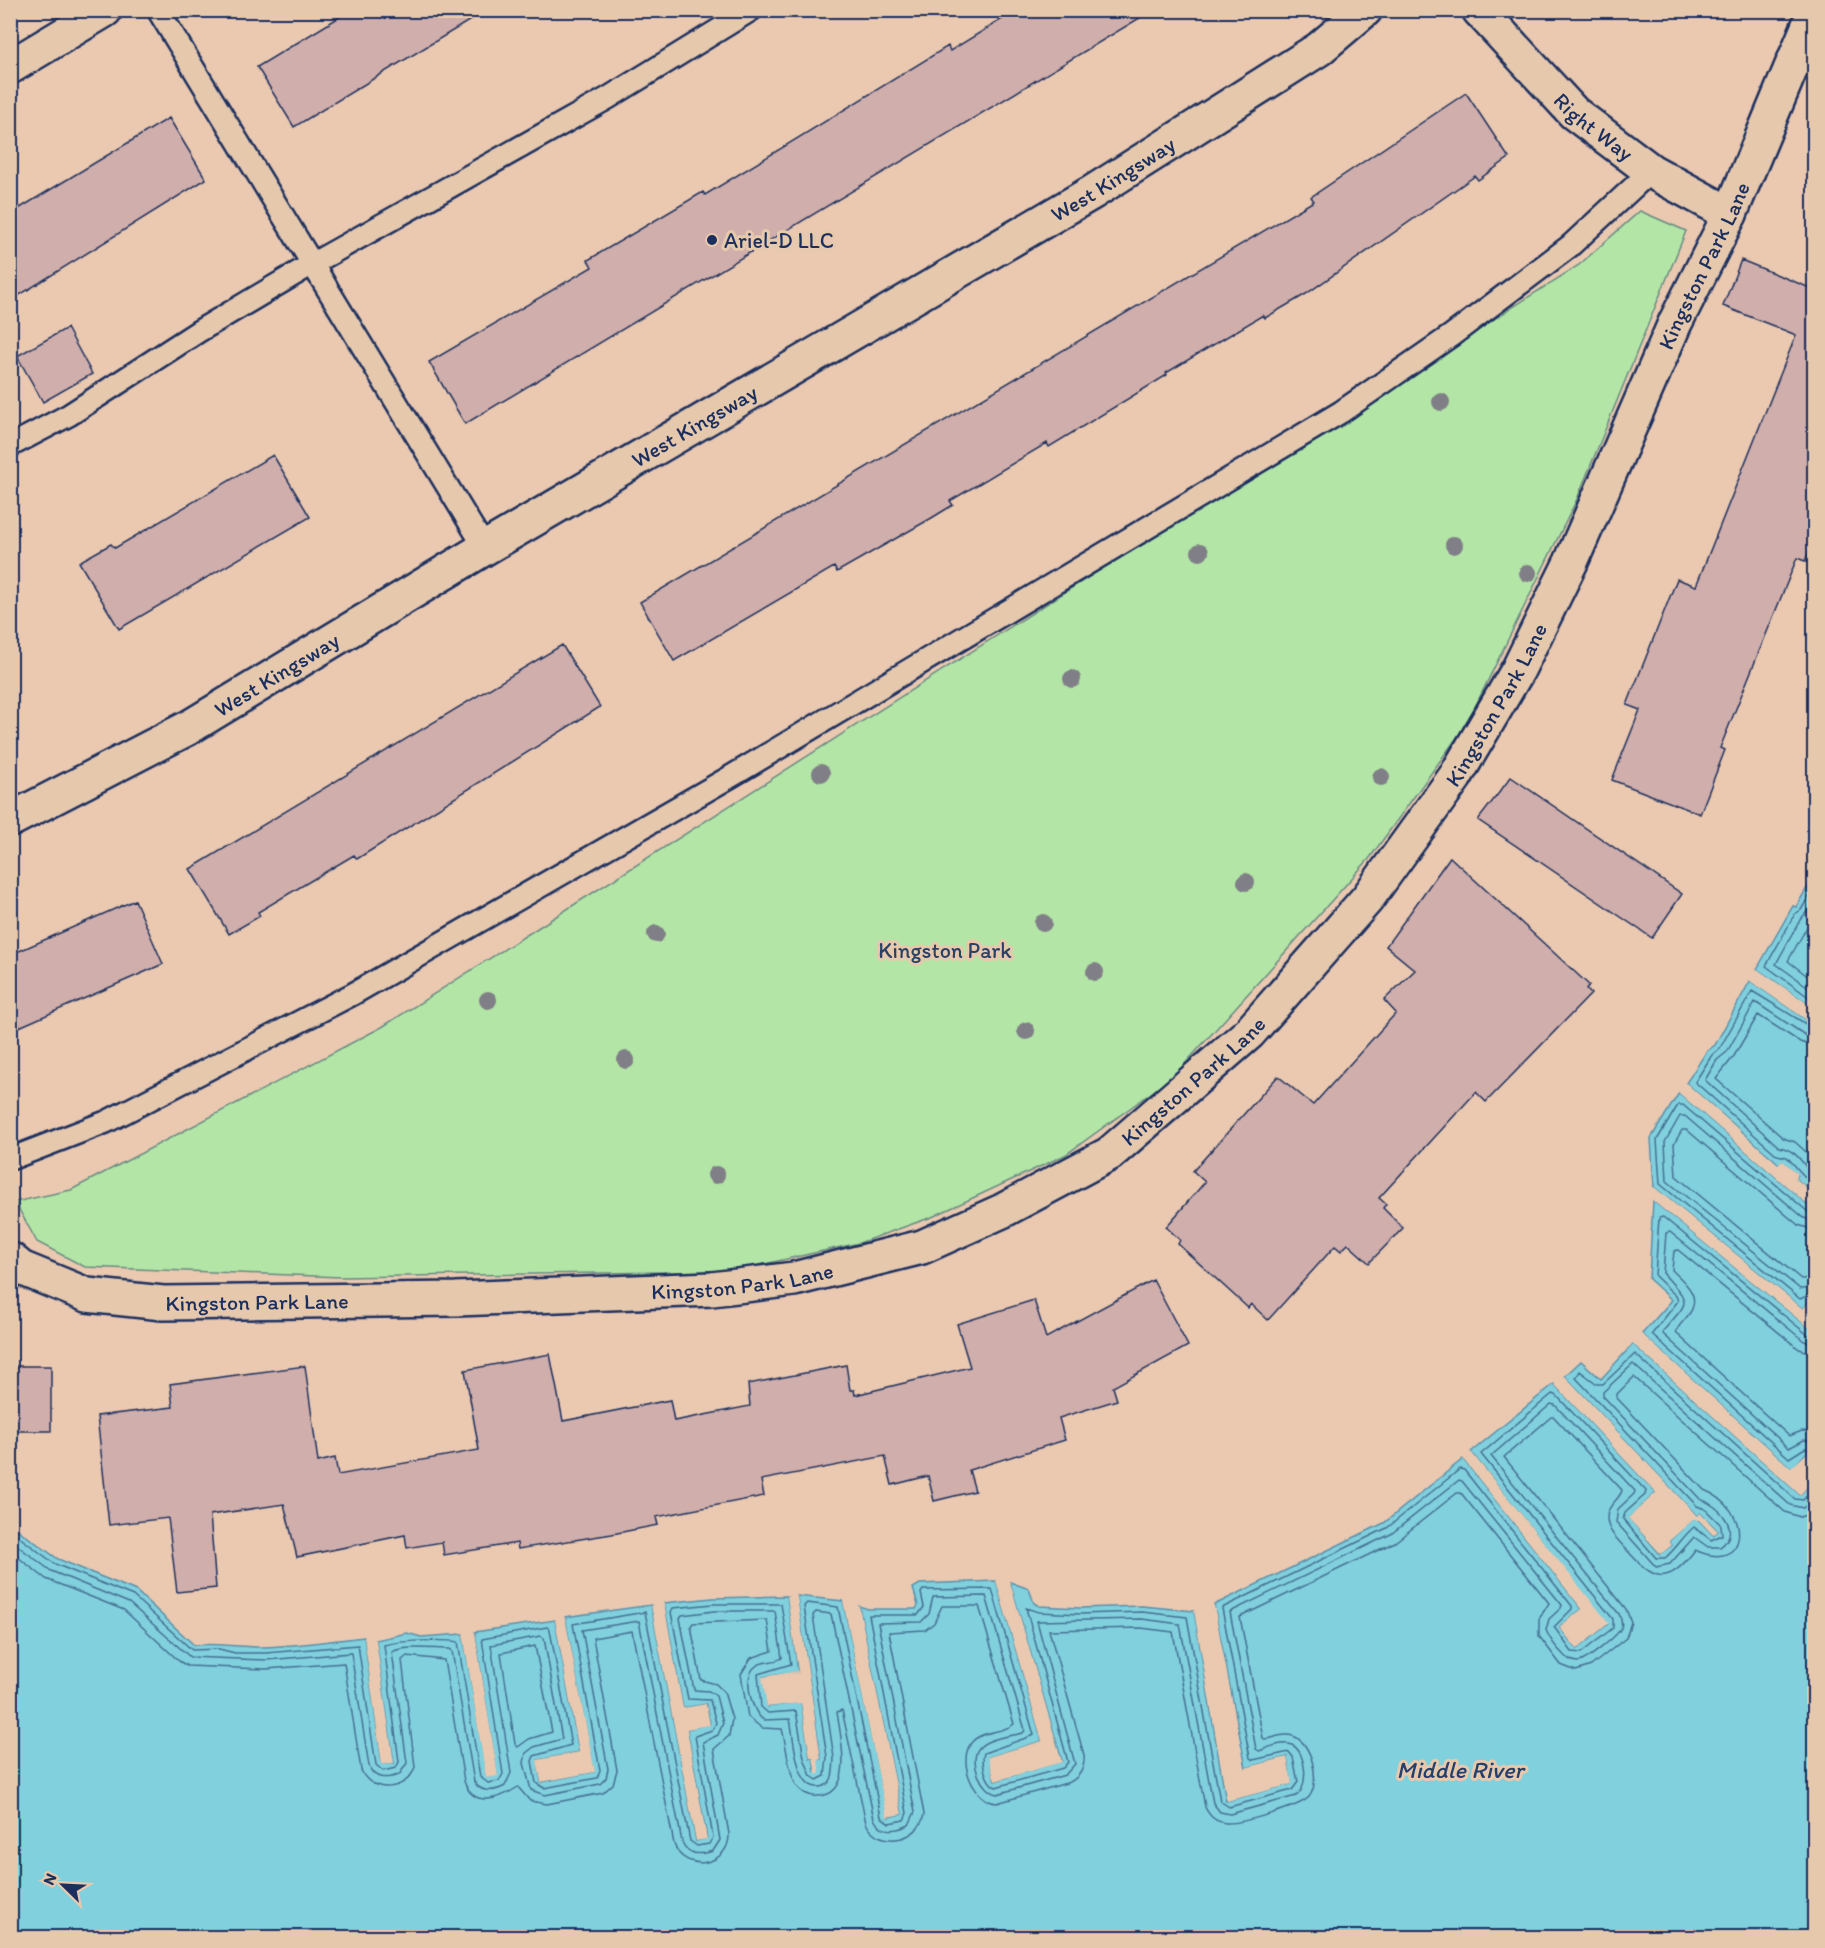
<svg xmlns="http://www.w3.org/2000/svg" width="1825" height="1948" viewBox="0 0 1825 1948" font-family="Itim,sans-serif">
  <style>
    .green { fill: #b3e6a6; stroke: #678a82; stroke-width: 1.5 }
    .water { fill: #81d0de; stroke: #5890ab; stroke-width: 1.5 }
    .pier { fill: #eac9b0 }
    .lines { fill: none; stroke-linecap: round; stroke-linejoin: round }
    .shore { stroke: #446f91; stroke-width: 1.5 }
    .building { fill: #d0aeab; stroke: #1b2f5e; stroke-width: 1.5 }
    .service-casing { stroke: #1b2f5e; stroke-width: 26 }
    .minor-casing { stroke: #1b2f5e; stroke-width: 38 }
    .service { stroke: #e6c9ad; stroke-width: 21 }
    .minor { stroke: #e6c9ad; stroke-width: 33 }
    .tree { fill: #807e87 }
    .poi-dot { fill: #1b2f5e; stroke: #e6c9ad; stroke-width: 2 }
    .labels { text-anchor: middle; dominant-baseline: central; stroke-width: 6; stroke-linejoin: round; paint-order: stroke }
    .street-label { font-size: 22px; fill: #1b2f5e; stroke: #e6c9ad }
    .poi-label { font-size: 22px; fill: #1b2f5e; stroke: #e6c9ad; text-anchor: start }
    .park-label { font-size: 22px; fill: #2a4165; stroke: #e6c9ad }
    .water-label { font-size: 24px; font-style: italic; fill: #253f6b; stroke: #e6c9ad }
  </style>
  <rect width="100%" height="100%" fill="#eac9b0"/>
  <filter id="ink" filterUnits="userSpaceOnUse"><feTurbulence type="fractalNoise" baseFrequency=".0167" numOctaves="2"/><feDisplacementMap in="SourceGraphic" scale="12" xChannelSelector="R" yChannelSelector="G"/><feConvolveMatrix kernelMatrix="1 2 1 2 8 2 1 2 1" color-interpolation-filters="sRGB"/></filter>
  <g filter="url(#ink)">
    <path class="green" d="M1640 211 1686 231 1577 499 1466 725 1369 859 1173 1077 1065 1155 932 1217 859 1243 732 1271 341 1277 85 1267 37 1242 15 1202 71 1190 382 1027 1579 265Z"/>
    <path class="water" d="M1814 876V1008L1757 969 1793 906 1796 907Z
      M1750 981 1814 1025V1194L1795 1178 1798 1175 1782 1161 1779 1164 1686 1083 1707 1051 1715 1045Z
      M1679 1093 1814 1210V1303L1810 1300 1803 1309 1654 1187 1651 1138Z
      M1653 1201 1814 1332V1460L1806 1453 1792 1469 1642 1334 1672 1300 1649 1279Z
      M1633 1344 1800 1495 1814 1479V1937H11L10 1524 58 1559 136 1591 194 1645C217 1643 239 1647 263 1647 296 1646 330 1641 364 1637L382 1764 394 1763 376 1640 407 1633 421 1637 463 1634 487 1777 497 1775 475 1632 555 1620 579 1752 538 1760 541 1782 594 1772 565 1617 651 1605 696 1841 707 1838 687 1729 710 1724 706 1704 683 1708 664 1603 713 1598 787 1596 798 1672 763 1677 768 1707 801 1702 810 1758H813L815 1773 817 1760 821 1759 797 1596 843 1601 888 1817 902 1814 859 1606 868 1609H916L918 1605 913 1588 920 1584 996 1581 1042 1741 989 1757 995 1781 1062 1761 1010 1582 1029 1589 1034 1603 1039 1606 1080 1608 1142 1606 1194 1611 1226 1801 1291 1784 1287 1757 1246 1768 1214 1605 1384 1523 1463 1459 1582 1609 1559 1627 1577 1649 1608 1624 1471 1452 1554 1384 1656 1493 1629 1518 1660 1554 1672 1545 1669 1541 1693 1519 1699 1520 1713 1535 1718 1531 1700 1513 1697 1516 1565 1376 1581 1361 1601 1379Z"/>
    <path class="pier" d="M1757 969 1814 1008V1011L1755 971Z
      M1751 978 1814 1021V1025L1750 981Z
      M1686 1083 1778 1164 1782 1160 1798 1174 1795 1178 1814 1194V1197L1793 1180 1794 1175 1782 1165 1777 1167 1684 1086Z
      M1680 1091 1814 1206V1210L1679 1093Z
      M1654 1187 1803 1309 1810 1300 1814 1306 1811 1304 1805 1312H1801L1654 1191Z
      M1654 1198 1814 1328V1332L1653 1201Z
      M1642 1334 1791 1468 1807 1453 1814 1463 1807 1457 1794 1471H1790L1640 1336Z
      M1635 1342 1800 1491 1814 1476V1479L1800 1495 1633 1344Z
      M1565 1376 1697 1516 1700 1513 1718 1531 1713 1535 1699 1520H1693L1669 1541 1672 1545 1661 1554 1628 1518 1656 1493 1554 1384 1557 1382 1659 1492 1658 1495 1633 1518 1661 1550 1668 1544 1667 1539 1694 1517 1563 1378Z
      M1471 1452 1609 1623 1577 1649 1559 1627 1582 1609 1463 1459 1465 1458 1585 1607V1611L1563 1628 1577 1645 1605 1623 1469 1454Z
      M996 1581H999L1045 1741 992 1759 997 1777 1058 1760 1007 1582H1010L1062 1762 995 1781 988 1757 1042 1741Z
      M787 1596H790L801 1672 766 1679 770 1704 804 1700 813 1755 818 1757 794 1596H797L821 1759 818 1760 820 1774H816L813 1758H810L801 1703 767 1707 762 1677 798 1671Z
      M843 1601 846 1602 890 1813 898 1812 856 1605 859 1606 902 1814 887 1817Z
      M664 1603 683 1708 706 1704 710 1725 687 1729 707 1839 696 1841 651 1605 654 1604 698 1837 704 1836 684 1729 707 1722 704 1707 683 1711 680 1709 661 1604Z
      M1214 1605 1245 1768 1287 1757 1292 1784 1227 1801 1194 1611 1196 1610 1229 1797 1288 1781 1284 1761 1246 1771 1243 1770 1211 1606Z
      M565 1617 595 1772 541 1782 537 1760 579 1752 555 1620 557 1619 582 1752 541 1762 544 1779 591 1770 563 1618Z
      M475 1632 498 1776 486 1778 463 1634H466L489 1774 494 1773 472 1633Z
      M364 1637 367 1638 385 1761H390L373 1639 376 1640 394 1763 382 1765Z"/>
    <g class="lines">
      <path class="shore" d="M1814 888 1801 910 1795 914 1766 966 1814 1001
        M1814 903 1800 920 1776 964 1814 991
        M1814 920 1807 927 1788 961 1814 981
        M1814 1029 1752 991 1720 1048 1712 1055 1695 1082 1777 1155 1787 1157 1814 1187
        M1814 1037 1805 1035 1755 1002 1727 1052 1717 1060 1705 1080 1779 1147C1798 1150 1803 1165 1814 1177
        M1814 1046 1800 1042 1758 1015 1734 1056 1716 1079 1783 1138 1795 1142 1814 1159
        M1814 1214 1808 1212 1683 1105H1678L1657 1140 1660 1184 1800 1299 1809 1295 1814 1296
        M1814 1221 1804 1218 1685 1116H1680L1665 1142 1667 1181 1800 1289 1814 1288
        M1814 1230 1798 1225 1687 1130H1682L1674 1144 1676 1176 1801 1279 1814 1278
        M1814 1337 1808 1335 1663 1217 1659 1218 1655 1276 1676 1296 1678 1301 1652 1334 1789 1458 1805 1448 1814 1452
        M1814 1344 1804 1341 1670 1232 1666 1233 1663 1273C1690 1304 1692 1298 1663 1331V1334L1789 1448 1804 1440 1814 1442
        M1814 1353 1799 1349 1678 1250 1674 1251 1672 1270C1687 1284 1704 1298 1686 1318 1682 1323 1677 1327 1676 1333L1789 1436 1802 1431 1814 1432
        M10 1530 55 1564 133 1596 192 1650 219 1649 235 1653H266L358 1645 376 1765 383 1771 396 1768 399 1762 384 1645C398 1641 444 1639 458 1642L480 1777 488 1783 499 1781 503 1774 482 1639 547 1627 550 1630 571 1745 534 1756 532 1761 536 1783 544 1788 597 1778 600 1770 573 1624 645 1612 690 1841 697 1846 709 1844 713 1837 695 1736 712 1730 716 1723 710 1700 688 1699 671 1612 673 1608 713 1604H781L791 1664 758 1674 761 1707 768 1713 796 1711 804 1758 811 1776 817 1780 825 1776 827 1757 804 1606 807 1603 838 1607 881 1817 889 1823 904 1820 907 1813 869 1615H918L924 1607 921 1593 923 1590 992 1589 1034 1735 984 1753C981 1763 986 1783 996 1787L1063 1768 1068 1762 1026 1608 1039 1612 1080 1614 1142 1612 1187 1617 1220 1801 1229 1807 1292 1790 1298 1782 1293 1757 1289 1752 1253 1760 1250 1758 1222 1608 1387 1528 1460 1469 1464 1470 1572 1606V1609L1554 1627 1572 1652 1581 1653 1613 1628V1619L1481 1454 1552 1394 1556 1395 1646 1491 1645 1495 1625 1513 1623 1519 1656 1558H1665C1677 1548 1682 1537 1694 1527L1711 1540 1722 1535 1721 1525 1705 1509 1697 1506 1576 1378 1580 1371 1597 1384H1603L1635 1354 1795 1499 1803 1500 1814 1488
        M10 1540 51 1571 129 1603 190 1657 266 1660 351 1653 369 1766C374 1780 386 1779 399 1775L407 1763 392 1652C404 1645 433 1649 450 1649L452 1651 474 1782C481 1793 494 1792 505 1786L511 1773 491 1645 541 1636 544 1638 562 1739 534 1747 526 1753 524 1763 531 1790 545 1795 600 1784 606 1778 608 1769 582 1630 639 1621 682 1842C688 1856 700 1855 713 1851L720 1840 703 1742 718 1735 723 1723 716 1696 709 1691 694 1690 680 1618 682 1615 714 1611H775L782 1658C775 1663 762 1660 755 1667 742 1677 752 1714 764 1720L790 1719C794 1736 795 1789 819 1787 835 1786 833 1769 834 1758L813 1615 816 1612 831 1614 874 1819C881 1833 896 1831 909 1825L915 1812 878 1623 921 1622 929 1614 933 1597 986 1596 1025 1730 1023 1733C1011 1736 987 1738 979 1748 968 1761 982 1792 997 1794L1065 1775 1075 1764 1037 1621 1142 1619 1180 1624 1213 1803 1220 1812 1230 1814 1296 1796C1309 1788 1307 1752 1292 1745 1282 1741 1268 1748 1259 1751L1256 1749 1230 1612 1391 1534 1459 1480 1462 1481 1562 1605 1561 1608 1549 1619 1546 1630C1550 1640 1565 1662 1578 1662 1586 1662 1618 1635 1621 1628 1623 1623 1621 1619 1619 1614L1491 1456 1551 1404 1555 1405 1635 1491 1634 1494 1618 1509 1616 1522 1656 1567 1670 1564 1694 1537 1708 1547H1720C1743 1531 1719 1505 1700 1499L1603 1396V1392L1633 1364 1790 1505 1803 1508 1814 1499
        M10 1551 46 1579 124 1610 179 1661 187 1666 266 1669 344 1663 361 1770C371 1795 408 1791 415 1767L402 1660 407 1656 444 1660 464 1781C473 1809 500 1799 518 1787L530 1801 547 1804 603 1793 613 1784 617 1770 593 1638 632 1631 674 1844C684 1874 730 1866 729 1834L714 1749 729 1736 732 1719 724 1692 716 1684 701 1680 691 1626 693 1623 767 1620 772 1651 751 1658 741 1674 748 1717 762 1728 782 1729C787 1747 787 1766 795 1783 800 1792 809 1797 818 1796 856 1795 840 1735 837 1712L842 1710 866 1823C878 1849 920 1842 924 1814L889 1632 925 1630 934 1623 942 1606H979L1014 1724C1002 1734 981 1730 971 1743 957 1762 974 1802 997 1803L1070 1782C1081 1776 1085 1767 1084 1755L1049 1630 1141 1628 1173 1632 1205 1807C1209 1816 1216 1822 1226 1823 1239 1824 1301 1807 1309 1797 1321 1782 1312 1742 1293 1736 1284 1733 1274 1737 1266 1740L1263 1738 1240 1617 1395 1542 1457 1493H1461L1549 1603 1539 1619V1636L1561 1665 1576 1671 1591 1666 1626 1638 1631 1622 1626 1609 1504 1457 1551 1417H1554L1622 1490C1620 1500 1607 1504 1607 1518 1607 1531 1618 1540 1626 1549 1654 1581 1667 1587 1695 1550 1750 1575 1753 1509 1704 1490L1617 1398V1394L1634 1377 1785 1512 1800 1517 1814 1512
        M535 1646 552 1732 529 1739 518 1747 515 1744 501 1653Z"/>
    </g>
    <path class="building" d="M351 10H487L294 127 257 67Z
      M1017 10H1153L465 424 429 362 592 267 588 260 703 192 705 195 948 46 950 51Z
      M1466 93 1509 158 1478 180 1475 176 1306 294 1265 318 1263 315 1166 373 1167 375 1049 447 1047 443 950 501 953 505 930 519 837 572 834 567 674 661 640 602 1314 201 1311 197Z
      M169 118 206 179 10 301V214Z
      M1741 260 1815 290V538L1805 561 1797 558 1720 748 1725 750 1700 814 1612 780 1640 710 1627 705 1677 579 1696 586 1796 335 1723 306Z
      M67 328 92 374 43 402 17 356Z
      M273 455 310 517 119 629 79 562 111 544 115 548Z
      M562 645 600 707 357 859 354 855 258 912 260 916 229 934 190 869Z
      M1511 777 1682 894 1652 938 1478 820Z
      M1450 857 1589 985 1586 989 1591 994 1486 1102 1476 1092 1379 1198 1386 1204 1383 1208 1403 1228 1369 1263 1348 1244 1341 1251 1335 1246 1268 1320 1251 1304 1248 1308 1178 1244 1180 1240 1166 1227 1205 1182 1193 1171 1278 1076 1313 1105 1396 1013 1384 1000 1415 970 1386 946Z
      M135 900 163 964 10 1031V955Z
      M1153 1280 1188 1346 1113 1387 1117 1400 1059 1418 1065 1440 969 1470 975 1491 934 1501 928 1476 892 1485 885 1456 761 1480 764 1496 656 1517 658 1525 612 1534 518 1549 517 1543 444 1555 442 1542 407 1548 405 1535 297 1557 284 1504 210 1515 216 1588 177 1592 168 1518 109 1525 97 1416 173 1407 170 1384 305 1366 318 1462 335 1458 338 1475 479 1450 465 1370 550 1354 563 1421 670 1400 674 1421 750 1406 748 1384 846 1365 850 1390H854L855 1395 970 1367 957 1324 1034 1300 1046 1338Z
      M10 1366H51V1431H10Z"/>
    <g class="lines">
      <g class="service-casing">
        <path id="service" d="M158 10 485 548
          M10 446 69 415 199 331 312 264 608 98 751 10
          M10 1159 106 1122 353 994 730 777 1341 412 1452 335 1570 246 1651 171"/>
      </g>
      <g class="minor-casing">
        <g id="minor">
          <path id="s1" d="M1479 10 1574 113 1651 171 1730 214"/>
          <path d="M10 67 105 10"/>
          <path id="s2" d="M10 820 188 728 485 548 1093 192 1319 49 1365 10"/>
          <path id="s3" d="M10 1259 21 1268 87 1295 163 1303 456 1299 712 1289 794 1279 922 1247 1002 1211 1109 1154 1249 1033 1367 899 1455 777 1518 670 1571 562 1675 323 1730 214 1814 13"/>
        </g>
      </g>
      <use href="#service" class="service"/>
      <use href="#minor" class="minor"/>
    </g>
    <g class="tree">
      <circle cx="1441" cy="402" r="9"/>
      <circle cx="1454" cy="545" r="9"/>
      <circle cx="1200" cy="552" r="9"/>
      <circle cx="1528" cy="573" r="9"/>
      <circle cx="1072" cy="679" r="9"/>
      <circle cx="821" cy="773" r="9"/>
      <circle cx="1381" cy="777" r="9"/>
      <circle cx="1246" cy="882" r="9"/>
      <circle cx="1043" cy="923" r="9"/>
      <circle cx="656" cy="934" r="9"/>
      <circle cx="1095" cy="972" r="9"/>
      <circle cx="488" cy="1000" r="9"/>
      <circle cx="1026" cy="1031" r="9"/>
      <circle cx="626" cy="1060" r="9"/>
      <circle cx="716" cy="1175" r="9"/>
    </g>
  </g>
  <circle class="poi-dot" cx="712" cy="240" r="6"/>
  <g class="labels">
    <g class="street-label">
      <text stroke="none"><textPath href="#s1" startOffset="164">Right Way</textPath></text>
      <text stroke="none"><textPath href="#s2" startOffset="1276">West Kingsway</textPath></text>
      <text stroke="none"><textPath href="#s3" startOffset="2218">Kingston Park Lane</textPath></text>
      <text stroke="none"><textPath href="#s2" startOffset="790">West Kingsway</textPath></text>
      <text stroke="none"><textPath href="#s2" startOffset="304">West Kingsway</textPath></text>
      <text stroke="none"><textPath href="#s3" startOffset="1732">Kingston Park Lane</textPath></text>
      <text stroke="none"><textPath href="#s3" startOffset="1246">Kingston Park Lane</textPath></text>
      <text stroke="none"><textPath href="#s3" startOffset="742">Kingston Park Lane</textPath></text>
      <text stroke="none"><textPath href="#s3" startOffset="256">Kingston Park Lane</textPath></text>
    </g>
    <g class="poi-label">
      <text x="724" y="240">Ariel-D LLC</text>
    </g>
    <g class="park-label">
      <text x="945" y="950">Kingston Park</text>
    </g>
    <g class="water-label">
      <text x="1460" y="1769">Middle River</text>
    </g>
  </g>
  <rect width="1825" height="1948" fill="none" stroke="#e6c9ad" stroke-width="36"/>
  <rect x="18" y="18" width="1789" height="1912" fill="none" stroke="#1b2f5e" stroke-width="2" filter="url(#ink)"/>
  <g transform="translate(63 1885) rotate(294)" stroke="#e6c9ad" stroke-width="4.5" paint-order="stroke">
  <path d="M0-4.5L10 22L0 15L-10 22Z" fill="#1b2f5e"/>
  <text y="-9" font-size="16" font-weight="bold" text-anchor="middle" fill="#1b2f5e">N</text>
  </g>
</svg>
